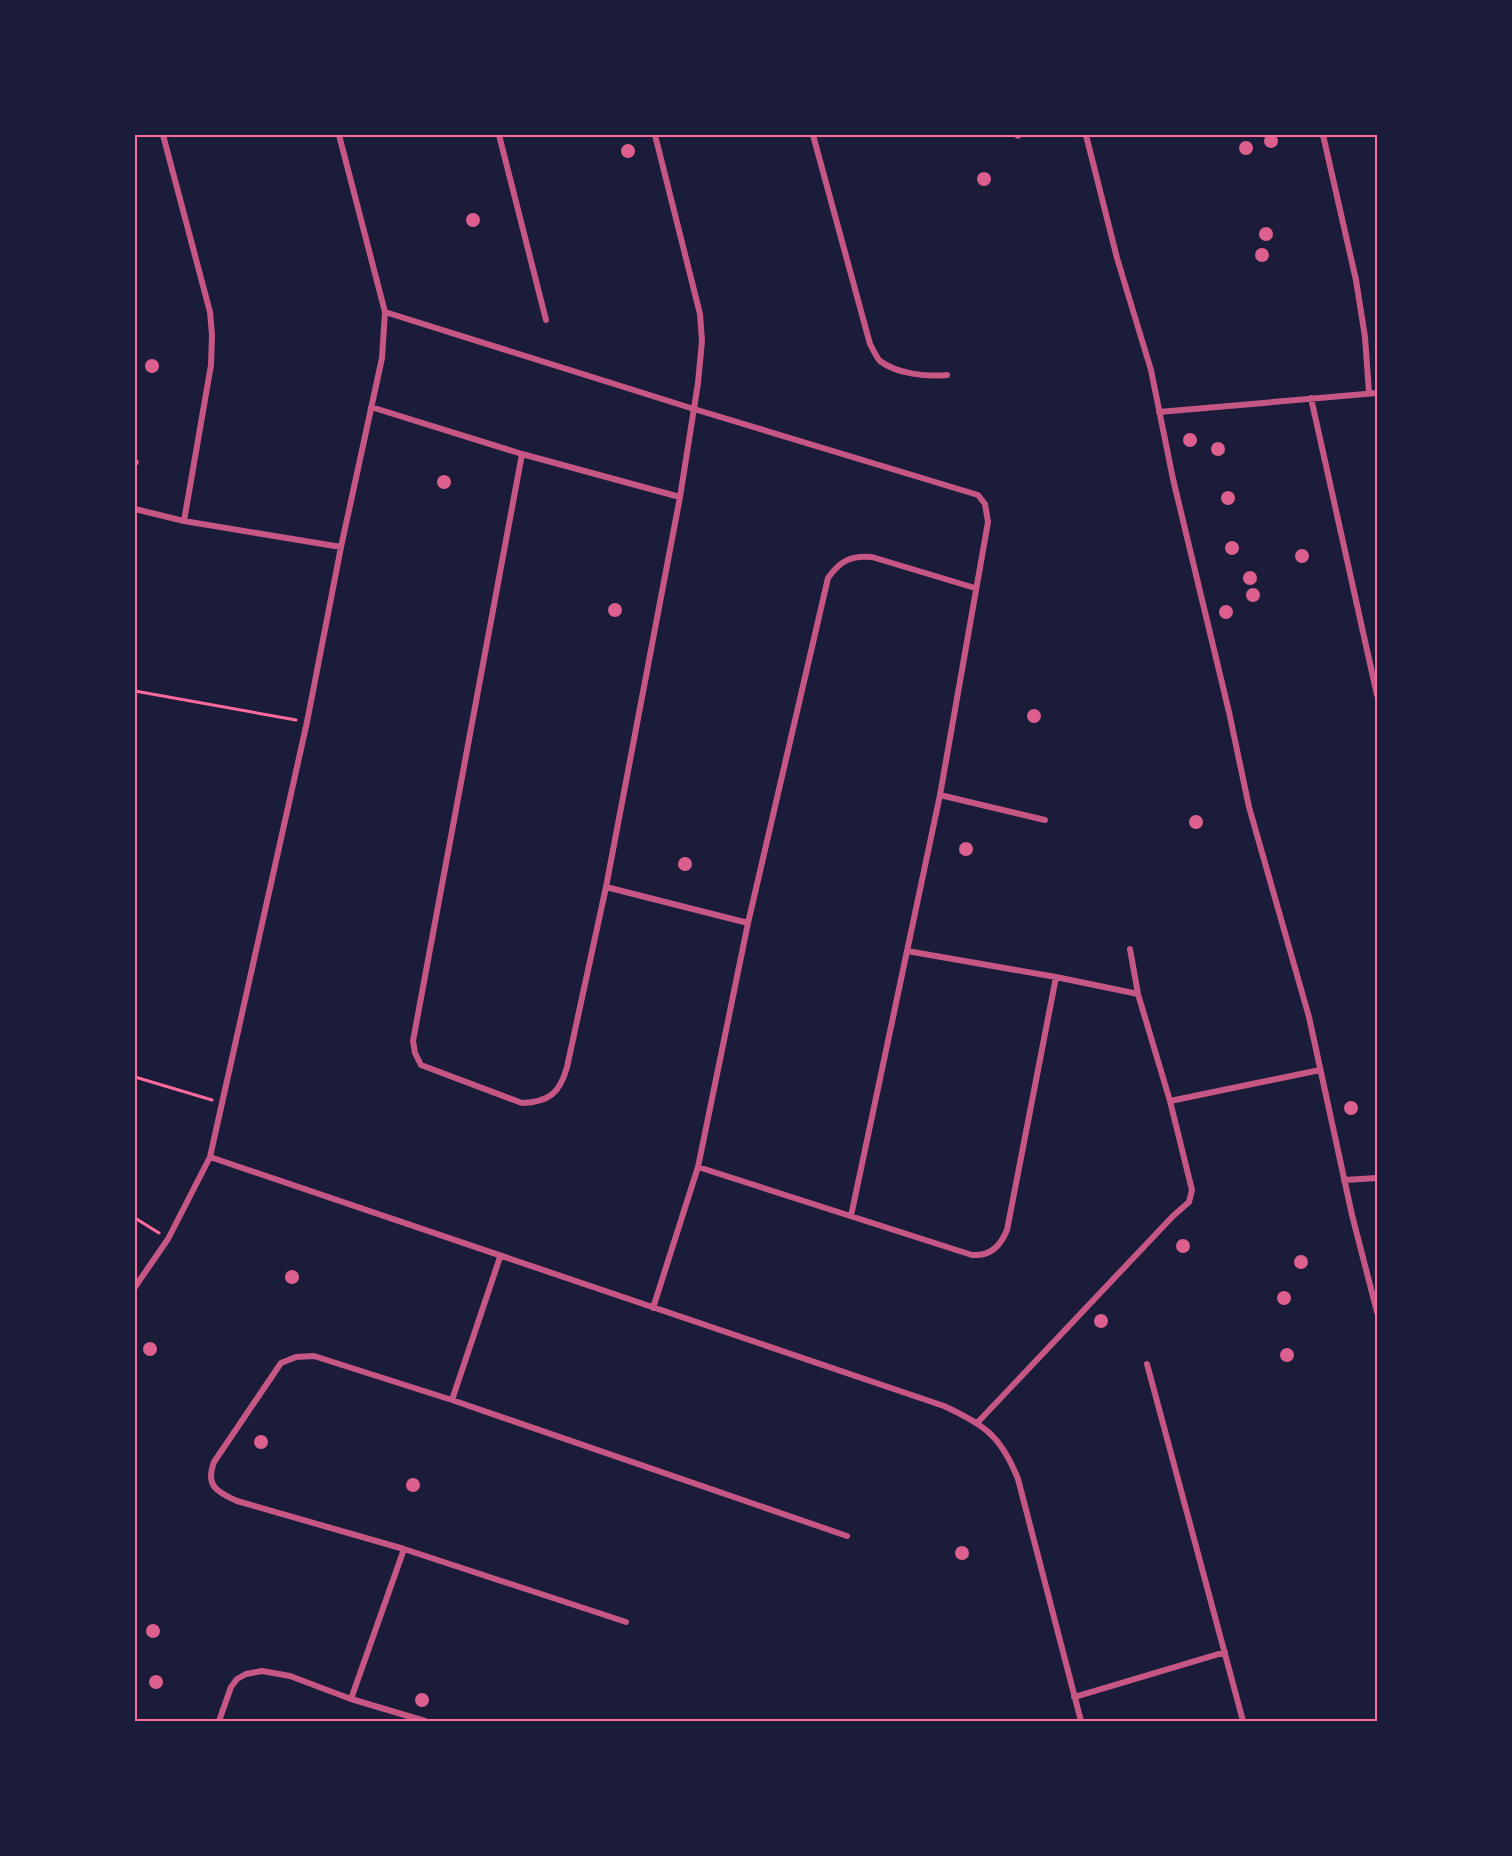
<svg xmlns="http://www.w3.org/2000/svg" width="1512" height="1856" viewBox="0 0 1512 1856" font-family="'Sofia Sans Condensed',sans-serif">
  <style>
    .building { fill: #dd5f8e }
    .lines { fill: none; stroke-linecap: round; stroke-linejoin: round }
    .path { stroke: #ff6b9d; stroke-width: 3 }
    .minor { stroke: #c65784; stroke-width: 6 }
    .neatline { fill: none; stroke: #ff6b9d; stroke-width: 2 }
  </style>
  <rect width="100%" height="100%" fill="#1b1b3a"/>
  <path class="building" d="M1264 141a7 7 0 1 1 14 0a7 7 0 1 1-14 0Z
    M1010 135H1025L1018 139Z
    M1239 148a7 7 0 1 1 14 0a7 7 0 1 1-14 0Z
    M621 151a7 7 0 1 1 14 0a7 7 0 1 1-14 0Z
    M977 179a7 7 0 1 1 14 0a7 7 0 1 1-14 0Z
    M466 220a7 7 0 1 1 14 0a7 7 0 1 1-14 0Z
    M1259 234a7 7 0 1 1 14 0a7 7 0 1 1-14 0Z
    M1255 255a7 7 0 1 1 14 0a7 7 0 1 1-14 0Z
    M145 366a7 7 0 1 1 14 0a7 7 0 1 1-14 0Z
    M1183 440a7 7 0 1 1 14 0a7 7 0 1 1-14 0Z
    M1211 449a7 7 0 1 1 14 0a7 7 0 1 1-14 0Z
    M135 456 139 462 135 470Z
    M437 482a7 7 0 1 1 14 0a7 7 0 1 1-14 0Z
    M1221 498a7 7 0 1 1 14 0a7 7 0 1 1-14 0Z
    M1225 548a7 7 0 1 1 14 0a7 7 0 1 1-14 0Z
    M1295 556a7 7 0 1 1 14 0a7 7 0 1 1-14 0Z
    M1243 578a7 7 0 1 1 14 0a7 7 0 1 1-14 0Z
    M1246 595a7 7 0 1 1 14 0a7 7 0 1 1-14 0Z
    M608 610a7 7 0 1 1 14 0a7 7 0 1 1-14 0Z
    M1219 612a7 7 0 1 1 14 0a7 7 0 1 1-14 0Z
    M1027 716a7 7 0 1 1 14 0a7 7 0 1 1-14 0Z
    M1189 822a7 7 0 1 1 14 0a7 7 0 1 1-14 0Z
    M959 849a7 7 0 1 1 14 0a7 7 0 1 1-14 0Z
    M678 864a7 7 0 1 1 14 0a7 7 0 1 1-14 0Z
    M1344 1108a7 7 0 1 1 14 0a7 7 0 1 1-14 0Z
    M1176 1246a7 7 0 1 1 14 0a7 7 0 1 1-14 0Z
    M1294 1262a7 7 0 1 1 14 0a7 7 0 1 1-14 0Z
    M285 1277a7 7 0 1 1 14 0a7 7 0 1 1-14 0Z
    M1277 1298a7 7 0 1 1 14 0a7 7 0 1 1-14 0Z
    M1094 1321a7 7 0 1 1 14 0a7 7 0 1 1-14 0Z
    M143 1349a7 7 0 1 1 14 0a7 7 0 1 1-14 0Z
    M1280 1355a7 7 0 1 1 14 0a7 7 0 1 1-14 0Z
    M254 1442a7 7 0 1 1 14 0a7 7 0 1 1-14 0Z
    M406 1485a7 7 0 1 1 14 0a7 7 0 1 1-14 0Z
    M955 1553a7 7 0 1 1 14 0a7 7 0 1 1-14 0Z
    M146 1631a7 7 0 1 1 14 0a7 7 0 1 1-14 0Z
    M149 1682a7 7 0 1 1 14 0a7 7 0 1 1-14 0Z
    M415 1700a7 7 0 1 1 14 0a7 7 0 1 1-14 0Z"/>
  <g class="lines">
    <path class="path" d="M135 691 296 720
      M135 1077 212 1100
      M135 1218 159 1233"/>
    <path class="minor" d="M163 135 210 312 212 335 211 365 184 521
      M499 135 546 320
      M813 135 870 344C873 349 876 357 880 361 897 374 927 377 947 375
      M1086 135 1117 258 1151 370 1173 479 1229 712 1249 807 1309 1017 1352 1215 1377 1312
      M1323 135 1356 280 1365 337 1369 393
      M385 312 694 409 978 495 985 504 988 522 940 795 851 1216
      M1311 398 1377 695
      M371 407 522 454 680 497
      M1159 412 1377 393
      M522 454 413 1041 415 1053 421 1065 522 1103C549 1102 560 1093 567 1067L606 887 680 497 698 383 702 341 700 314 655 135
      M135 509 184 521 341 547
      M940 795 1045 820
      M606 887 748 923
      M907 951 1056 977 1138 994
      M1170 1101 1320 1070
      M210 1157 944 1406C985 1425 1001 1436 1018 1479L1081 1721
      M698 1167 972 1255C990 1256 1000 1247 1007 1230L1056 977
      M1344 1180 1377 1178
      M135 1287 168 1239 210 1157 307 722 341 547 382 358 385 312 339 135
      M653 1308 698 1167 748 923 828 578C840 561 851 555 872 557L975 588
      M1147 1364 1243 1721
      M452 1400 500 1257
      M978 1422 1173 1216 1189 1202 1192 1190 1170 1101 1138 994 1130 949
      M626 1622 404 1549 237 1501C217 1492 205 1486 214 1462L281 1363 296 1357 314 1356 452 1400 847 1536
      M1074 1697 1225 1652
      M351 1699 404 1549
      M219 1721 231 1687 237 1679 246 1674 262 1671 290 1676 351 1699 425 1721"/>
  </g>
  <rect width="1512" height="1856" fill="none" stroke="#1b1b3a" stroke-width="273"/>
  <rect x="136" y="136" width="1240" height="1584" class="neatline"/>
</svg>
